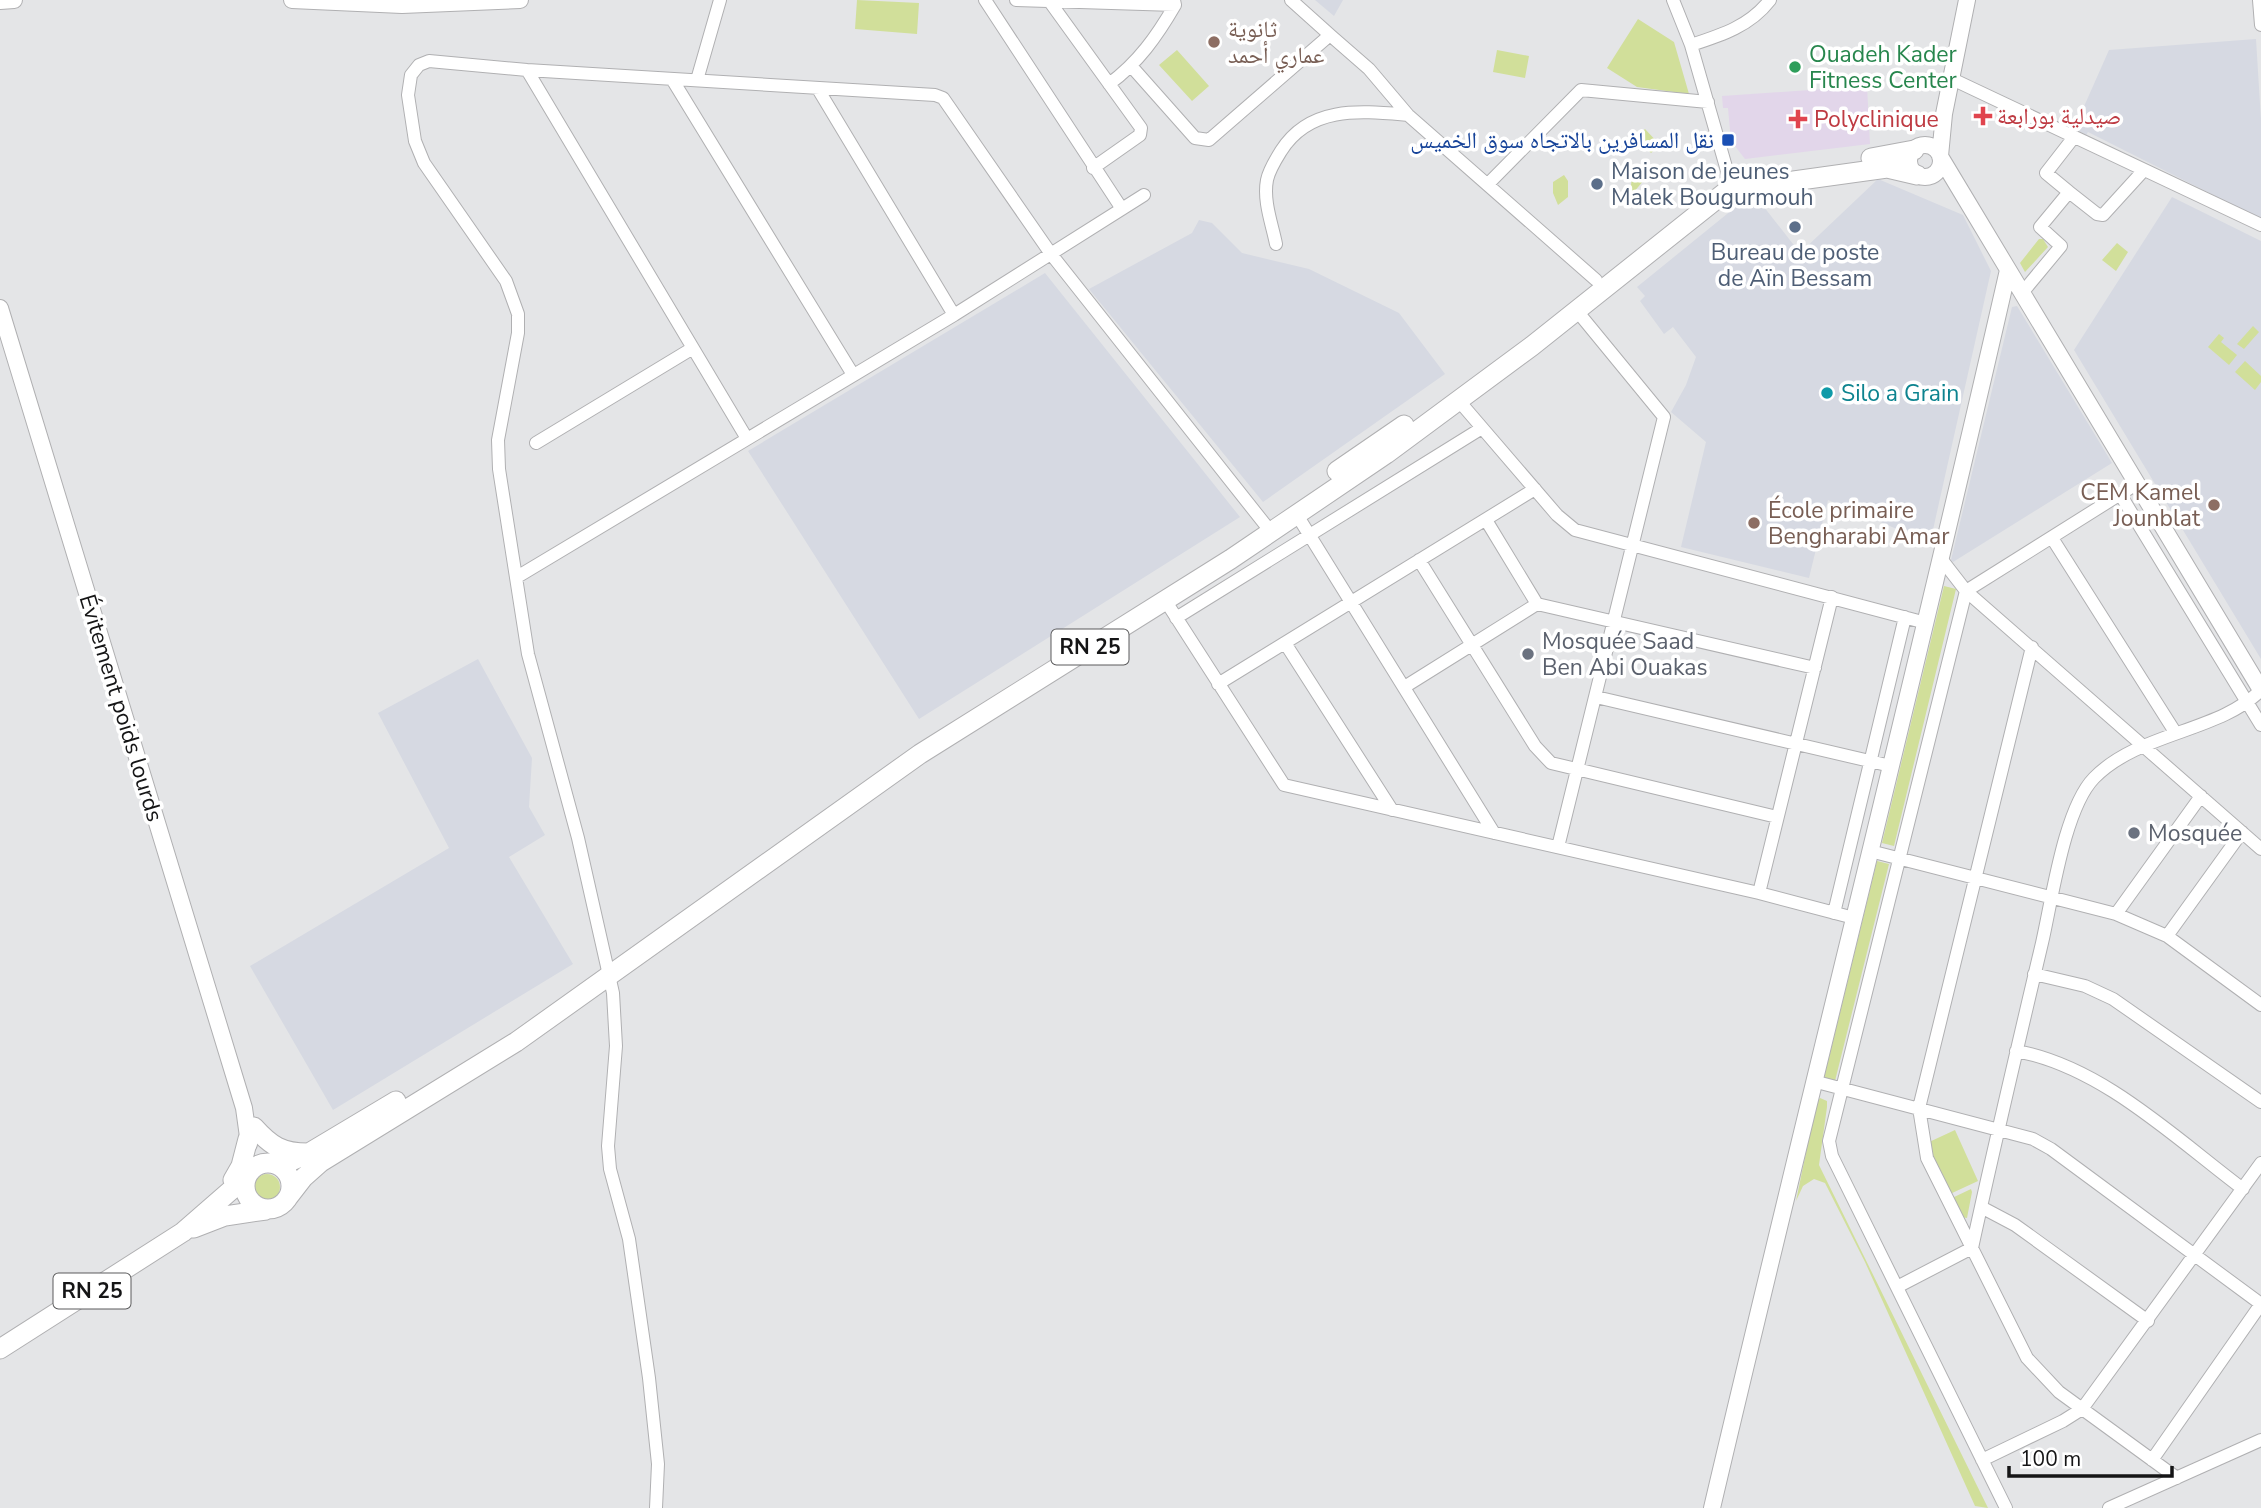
<svg xmlns="http://www.w3.org/2000/svg" width="2261" height="1508" viewBox="0 0 2261 1508" font-family="'Nunito Sans','Noto Naskh Arabic',sans-serif">
  <style>
    .built { fill: #d6d9e2 }
    .medical { fill: #e2d6ea }
    .green { fill: #d1df9a }
    .lines { fill: none; stroke-linecap: round; stroke-linejoin: round }
    .street-casing { stroke: #b0b0b2; stroke-width: 14 }
    .secondary-casing { stroke: #b0b0b2; stroke-width: 18 }
    .primary-casing { stroke: #b0b0b2; stroke-width: 21 }
    .street { stroke: #fff; stroke-width: 12 }
    .secondary { stroke: #fff; stroke-width: 16 }
    .primary { stroke: #fff; stroke-width: 19 }
    .education-dot { fill: #8d6e63; stroke: #fff; stroke-width: 2.5 }
    .leisure-dot { fill: #2e9e5b; stroke: #fff; stroke-width: 2.5 }
    .health-dot { fill: #e0444e; stroke: #fff; stroke-width: 2.5 }
    .transit-dot { fill: #1a4fb4; stroke: #fff; stroke-width: 2.5 }
    .service-dot { fill: #5c6f8a; stroke: #fff; stroke-width: 2.5 }
    .culture-dot { fill: #0f9aa8; stroke: #fff; stroke-width: 2.5 }
    .worship-dot { fill: #6b7280; stroke: #fff; stroke-width: 2.5 }
    .labels { text-anchor: middle; dominant-baseline: central; stroke-width: 7; stroke-linejoin: round; paint-order: stroke }
    .shield { fill: #fff; stroke: #5b5b5c; stroke-width: 2 }
    .shield-label { font-size: 21px; font-weight: bold; fill: #151516 }
    .education-label { font-size: 23px; fill: #785e54; stroke: #fff; text-anchor: start }
    .leisure-label { font-size: 23px; fill: #27864d; stroke: #fff; text-anchor: start }
    .health-label { font-size: 23px; fill: #be3a42; stroke: #fff; text-anchor: start }
    .transit-label { font-size: 23px; fill: #164399; stroke: #fff; text-anchor: end }
    .service-label { font-size: 23px; fill: #4e5e75; stroke: #fff; text-anchor: start }
    .culture-label { font-size: 23px; fill: #0d838f; stroke: #fff; text-anchor: start }
    .worship-label { font-size: 23px; fill: #5b616d; stroke: #fff; text-anchor: start }
    .street-label { font-size: 23px; fill: #151516; stroke: #fff }
  </style>
  <rect width="100%" height="100%" fill="#e4e5e7"/>
  <path class="built" d="M1315 0H1343L1334 16Z
    M2256 39 2261 120V219L2088 132 2086 135 2074 129 2109 50Z
    M1878 179 1963 215 1991 271 1930 543 1828 500 1809 578 1681 547 1706 442 1671 412 1686 385 1696 357 1673 327 1664 334 1640 301 1645 296 1637 287 1743 201 1757 198 1800 253Z
    M2172 197 2261 241V659L2074 350Z
    M1199 220 1212 223 1242 253 1309 269 1399 313 1445 374 1263 502 1089 289 1192 233Z
    M1045 273 1240 517 919 719 748 451Z
    M2017 306 2112 463 1953 562 1951 560 2012 307Z
    M478 659 532 758 529 807 545 835 509 857 573 964 333 1110 250 966 449 848 378 713Z"/>
  <path class="medical" d="M1867 86 1870 144 1745 159 1731 141 1728 108H1723L1722 96Z"/>
  <path class="green" d="M857 0 919 3 917 34 855 29Z
    M1638 19 1674 42 1689 94 1637 87 1607 68Z
    M1177 50 1209 86 1192 101 1159 65Z
    M1497 50 1529 56 1525 78 1493 72Z
    M1645 129 1660 145 1651 153 1637 137Z
    M1649 164 1653 169 1629 198 1632 178Z
    M1564 175 1568 181V197L1558 205 1553 193V182Z
    M2039 239H2043L2048 247 2025 272 2020 263Z
    M2117 243 2128 252 2116 271 2102 260Z
    M2253 326 2259 332 2244 349 2237 344Z
    M2219 334 2224 338 2221 342 2237 355 2229 365 2208 347Z
    M2245 361 2261 376V382L2255 390 2235 372Z
    M1944 586 1956 589 1894 846 1882 843Z
    M1877 861 1889 864 1835 1081 1824 1078Z
    M1820 1098 1827 1101V1107L1819 1165 1988 1508 1975 1506 1865 1262 1825 1183 1814 1179 1803 1186 1796 1201 1816 1104Z
    M1955 1130 1978 1181 1950 1194 1927 1143Z
    M254 1187a13 13 0 1 1 26 0a13 13 0 1 1-26 0Z
    M1971 1189 1972 1192 1967 1218 1961 1217 1952 1198Z"/>
  <g class="lines">
    <g class="street-casing">
      <path id="street" d="M985 0 1122 209
        M1016 0 1175 5
        M1291 0 1330 35
        M1673 0 1691 45 1732 188
        M2259 0 2261 25
        M1050 2 1141 128 1140 135 1093 168
        M1691 45C1722 35 1750 26 1770 0
        M1132 67 1195 138 1209 140 1330 35 1369 69 1408 115 1596 280
        M527 70 746 437
        M672 79 852 373
        M1952 79 2261 225
        M697 80 720 0
        M1109 84C1138 63 1157 36 1175 5L1174 0
        M818 89 954 315
        M1488 184 1581 90 1708 102
        M2069 192 2097 214 2103 215 2144 170
        M1276 244C1272 224 1263 201 1267 180 1269 170 1276 159 1281 151 1310 105 1361 111 1408 115
        M2022 293 2061 246 2040 227 2069 192 2046 173 2074 137
        M1459 401 1557 515 1575 530 1926 623
        M536 443 693 348
        M2120 494 2261 725
        M1297 515 1494 833
        M1486 520 1537 604 1815 668
        M2052 538 2175 732
        M1419 560 1535 746 1551 763 1777 817
        M1942 560 1966 591 2261 849
        M517 577 954 315 1144 195
        M1165 600 1284 785 1759 893 1854 918
        M1176 618 1482 428
        M1285 643 1392 810
        M2032 647 1919 1108 1927 1158 2027 1358 2059 1392 2177 1478
        M1218 684 1535 489
        M1406 686 1537 604
        M1596 697 1891 766
        M1558 847 1664 417 1577 311
        M1870 851 2116 914 2167 936 2261 1005
        M1759 893 1832 597
        M1834 913 1905 617
        M2116 914 2201 796
        M2167 936 2242 832
        M2034 974 2085 986 2113 999 2261 1102
        M2016 1051C2101 1066 2175 1138 2243 1189
        M1813 1081 2033 1139 2051 1149 2261 1304
        M1981 1207 2015 1225 2148 1321
        M1897 1287 1972 1248C1994 1146 2018 1045 2042 943 2052 900 2064 809 2094 778 2139 732 2220 732 2261 690
        M1982 1460 2063 1421 2082 1409 2261 1163
        M2152 1460 2261 1304
        M656 1508 658 1464 649 1378 629 1239 610 1169 608 1146 616 1046 613 993 578 838 528 654 499 469 498 440 518 333V314L506 281 424 163 415 141 408 95 411 75 419 65 429 61 527 70 935 95 943 98 1051 254 1271 532
        M2006 1508 1832 1156 1829 1141 1966 591 2138 483
        M2109 1508 2261 1440"/>
    </g>
    <g class="secondary-casing">
      <path id="secondary" d="M292 0 402 5 520 0
        M0 1 14 0
        M1909 161a16 16 0 1 1 32 0a16 16 0 1 1-32 0Z
        M1940 156 1944 114 1967 0
        M1941 158 2261 690
        M0 308 244 1108 249 1144
        M1712 1508C1809 1095 1914 684 2008 270"/>
    </g>
    <g class="primary-casing">
      <path id="primary" d="M1871 158 1914 150
        M1337 471 1404 425
        M254 1127C271 1146 282 1153 308 1153
        M245 1186a23 23 0 1 1 46 0a23 23 0 1 1-46 0Z
        M280 1166 309 1153 396 1101
        M233 1180 241 1166 248 1139
        M286 1200 303 1178 321 1162 516 1042 920 754 1231 559 1386 454 1532 346 1728 190 1887 168 1917 175
        M194 1228 225 1216 266 1210
        M0 1349 183 1232 245 1178"/>
    </g>
    <use href="#street" class="street"/>
    <use href="#secondary" class="secondary"/>
    <use href="#primary" class="primary"/>
  </g>
  <g class="education-dot">
    <circle cx="1214" cy="42" r="7"/>
    <circle cx="2214" cy="505" r="7"/>
    <circle cx="1754" cy="523" r="7"/>
  </g>
  <circle class="leisure-dot" cx="1795" cy="67" r="7"/>
  <g class="health-dot">
    <path d="M1979.5 105.5h7v7h7v7h-7v7h-7v-7h-7v-7h7z"/>
    <path d="M1794.5 108.5h7v7h7v7h-7v7h-7v-7h-7v-7h7z"/>
  </g>
  <rect class="transit-dot" x="1721" y="133" width="14" height="14" rx="3.5"/>
  <g class="service-dot">
    <circle cx="1597" cy="184" r="7"/>
    <circle cx="1795" cy="227" r="7"/>
  </g>
  <circle class="culture-dot" cx="1827" cy="393" r="7"/>
  <g class="worship-dot">
    <circle cx="1528" cy="654" r="7"/>
    <circle cx="2134" cy="833" r="7"/>
  </g>
  <g class="labels">
    <g class="shield">
      <rect x="1051.5" y="629.5" width="77" height="35" rx="5"/>
      <rect x="53.5" y="1273.5" width="77" height="35" rx="5"/>
    </g>
    <g class="shield-label">
      <text x="1090" y="647">RN 25</text>
      <text x="92" y="1291">RN 25</text>
    </g>
    <g class="education-label">
      <text x="1228" y="29">ثانوية<tspan x="1228" dy="26">عماري أحمد</tspan></text>
      <text x="2200" y="492" text-anchor="end">CEM Kamel<tspan x="2200" dy="26">Jounblat</tspan></text>
      <text x="1768" y="510">École primaire<tspan x="1768" dy="26">Bengharabi Amar</tspan></text>
    </g>
    <g class="leisure-label">
      <text x="1809" y="54">Ouadeh Kader<tspan x="1809" dy="26">Fitness Center</tspan></text>
    </g>
    <g class="health-label">
      <text x="1997" y="116">صيدلية بورابعة</text>
      <text x="1814" y="119">Polyclinique</text>
    </g>
    <g class="transit-label">
      <text x="1714" y="140">نقل المسافرين بالاتجاه سوق الخميس</text>
    </g>
    <g class="service-label">
      <text x="1611" y="171">Maison de jeunes<tspan x="1611" dy="26">Malek Bougurmouh</tspan></text>
      <text x="1795" y="252" text-anchor="middle">Bureau de poste<tspan x="1795" dy="26">de Aïn Bessam</tspan></text>
    </g>
    <g class="culture-label">
      <text x="1841" y="393">Silo a Grain</text>
    </g>
    <g class="worship-label">
      <text x="1542" y="641">Mosquée Saad<tspan x="1542" dy="26">Ben Abi Ouakas</tspan></text>
      <text x="2148" y="833">Mosquée</text>
    </g>
    <g class="street-label">
      <text transform="translate(121 708) rotate(73)">Évitement poids lourds</text>
    </g>
  </g>
  <path d="M2009 1466v10h163v-10" fill="none" stroke="#151516" stroke-width="3.5"/>
  <text x="2020" y="1466" font-size="21" fill="#151516" stroke="#ffffff" stroke-width="5" paint-order="stroke">100 m</text>
</svg>
